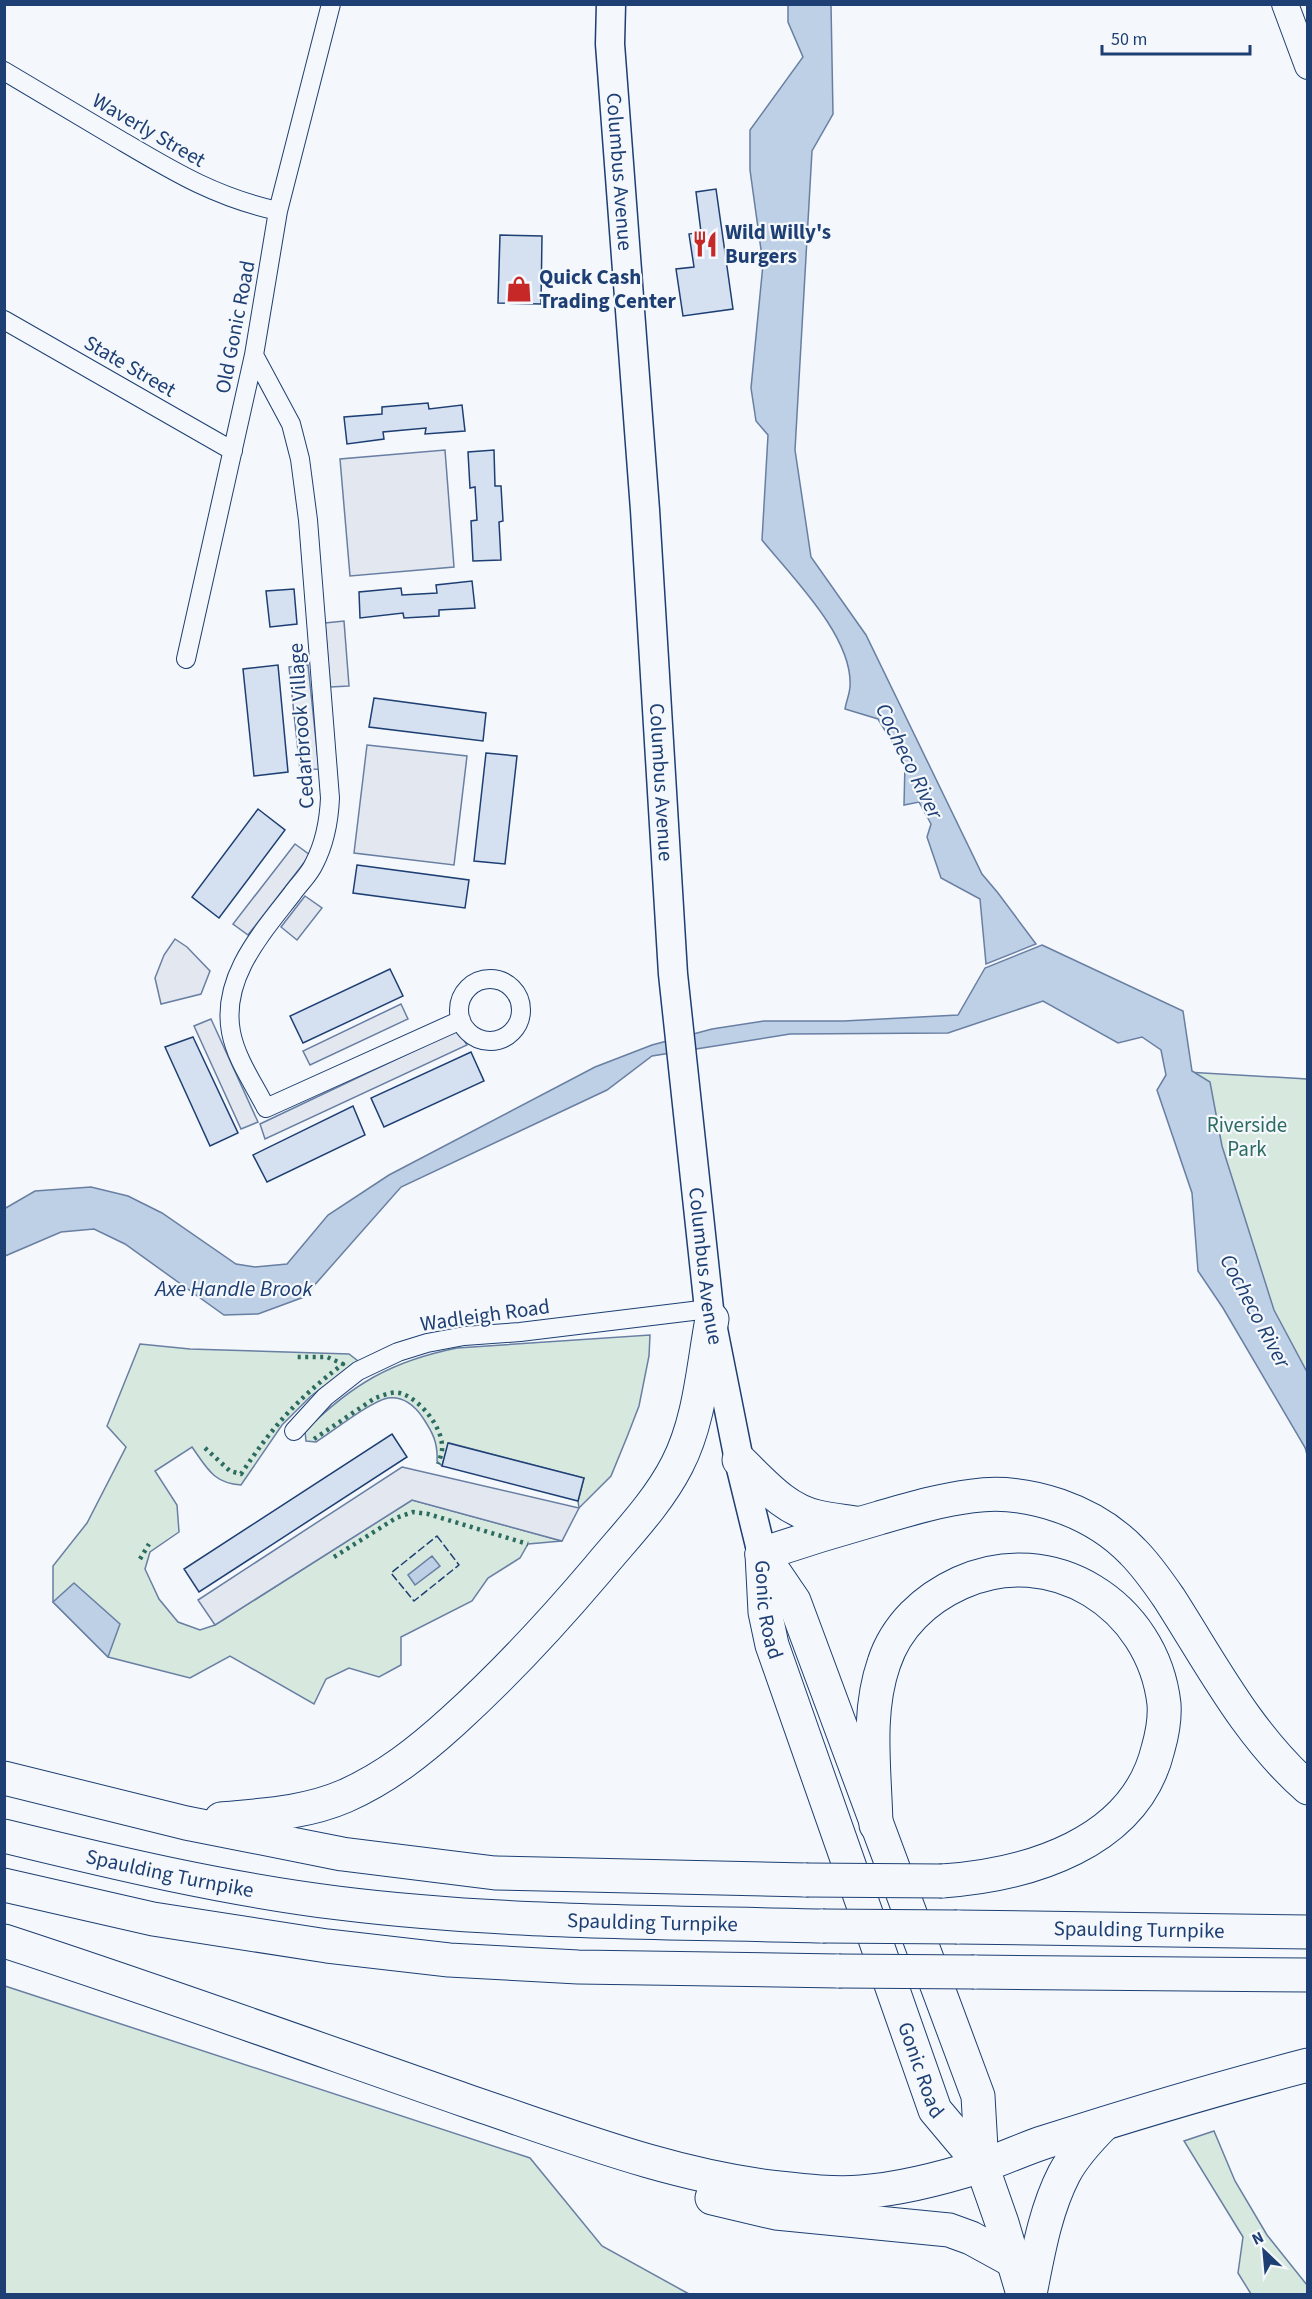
<svg xmlns="http://www.w3.org/2000/svg" width="1312" height="2299" viewBox="0 0 1312 2299" font-family="'Source Sans 3',sans-serif">
  <style>
    .green { fill: #d7e8df; stroke: #687fa3; stroke-width: 1.5 }
    .parking { fill: #e3e8f0; stroke: #687fa3; stroke-width: 1.5 }
    .water { fill: #bed0e5; stroke: #687fa3; stroke-width: 1.5 }
    .building { fill: #d5e0f0; stroke: #1d3f73; stroke-width: 1.5 }
    .lines { fill: none; stroke-linecap: round; stroke-linejoin: round }
    .street-casing { stroke: #1d3f73; stroke-width: 20 }
    .secondary-casing { stroke: #1d3f73; stroke-width: 28 }
    .primary-casing { stroke: #1d3f73; stroke-width: 31 }
    .highway-casing { stroke: #1d3f73; stroke-width: 35 }
    .street { stroke: #f4f7fb; stroke-width: 18 }
    .secondary { stroke: #f4f7fb; stroke-width: 26 }
    .primary { stroke: #f4f7fb; stroke-width: 28 }
    .highway { stroke: #f4f7fb; stroke-width: 33 }
    .highway-bridge-casing { stroke: #1d3f73; stroke-width: 35; stroke-linecap: butt }
    .highway-bridge { stroke: #f4f7fb; stroke-width: 33 }
    .hedge { stroke: #2c6c60; stroke-width: 4.5; stroke-dasharray: 3 4.5; stroke-linecap: butt }
    .fence { stroke: #1d3f73; stroke-width: 1.5; stroke-dasharray: 8 3; stroke-linecap: butt }
    .labels { text-anchor: middle; dominant-baseline: central; stroke-width: 4.5; stroke-linejoin: round; paint-order: stroke }
    .street-label { font-size: 21px; fill: #1d3f73; stroke: #f4f7fb }
    .poi-label { font-size: 21px; font-weight: bold; fill: #1d3f73; stroke: #f4f7fb; text-anchor: start }
    .park-label { font-size: 21px; fill: #2c6c60; stroke: #f4f7fb }
    .water-label { font-size: 22px; font-style: italic; fill: #1d3f73; stroke: #f4f7fb }
  </style>
  <rect width="100%" height="100%" fill="#f4f7fb"/>
  <path class="green" d="M1169 1071 1307 1079V1455L1303 1438Z
    M650 1335 649 1356 639 1406 627 1437 611 1476 579 1508 578 1501 584 1478 449 1443 442 1466 437 1461C438 1443 433 1433 423 1418 415 1406 404 1396 388 1398 371 1401 332 1432 316 1442L306 1441 305 1431C352 1384 392 1361 457 1348Z
    M140 1344 190 1349 349 1354 358 1361 311 1396 282 1425 241 1485C213 1483 207 1468 192 1447L155 1471 177 1505 179 1532 150 1552 145 1569 159 1599 178 1622 200 1630 215 1625 412 1500 562 1541 528 1544 520 1558 488 1578 472 1601 401 1637V1665L379 1677 349 1668 326 1679 314 1704 230 1656 190 1678 108 1657 53 1602V1566L87 1523 126 1447 107 1426Z
    M5 1986 530 2158 602 2246 689 2294H5Z
    M1214 2131 1235 2181 1267 2235 1307 2285V2294H1251L1238 2273 1243 2237 1184 2141Z"/>
  <path class="parking" d="M445 450 454 567 350 576 340 459Z
    M344 621 349 686 330 687 325 623Z
    M308 665 319 769 300 770 289 667Z
    M367 745 467 756 454 865 354 853Z
    M295 844 310 855 248 935 233 924Z
    M305 896 322 908 297 940 281 927Z
    M175 939 187 947 210 971 201 994 161 1004 155 978 164 955Z
    M401 1004 408 1019 310 1065 303 1051Z
    M211 1019 258 1122 241 1129 194 1026Z
    M458 1030 467 1045 265 1139 260 1124Z
    M402 1467 579 1508 562 1541 412 1500 215 1625 198 1600Z"/>
  <path class="water" d="M788 5H831L833 114 812 151 795 450 811 557 866 635 982 874 998 893 1036 944 986 964 980 899 941 878 927 837 931 824 919 802 904 805 905 763 878 719 845 709C846 702 850 693 850 686 853 637 792 577 762 540L768 435 756 421 751 388 763 264 750 170V130L803 57 788 22Z
    M1042 945 1183 1011 1192 1071 1210 1082 1222 1146 1274 1310 1307 1372V1451L1223 1308 1198 1271 1192 1193 1157 1090 1166 1075 1161 1050 1142 1037 1118 1043 1043 1001 948 1033 790 1034 652 1056 607 1090 401 1187 304 1297 258 1314 224 1315 125 1244 94 1229 61 1232 5 1256 4 1209 35 1191 91 1187 128 1196 162 1213 236 1264 255 1267 287 1264 328 1215 389 1175 595 1067 652 1045 712 1029 764 1021H844L958 1015 985 968Z
    M432 1556 440 1566 415 1585 408 1575Z
    M74 1583 120 1624 108 1657 53 1602Z"/>
  <path class="building" d="M716 189 733 309 683 316 676 269 694 267 689 234 701 232 696 192Z
    M500 235 542 236 541 304 498 303Z
    M428 403 429 409 462 405 465 431 425 434 426 428 383 432 384 439 347 444 344 417 382 414V407Z
    M494 450 495 486H501L503 521 499 522 501 560 473 561 471 521 477 520 475 487 470 488 468 452Z
    M472 581 475 608 439 610V616L404 618 403 613 360 618 359 592 401 588 402 595 437 593 436 585Z
    M294 589 297 624 270 627 266 591Z
    M278 665 288 772 254 776 243 669Z
    M374 698 486 713 483 741 369 727Z
    M486 753 517 756 505 864 474 861Z
    M258 809 285 830 219 918 192 897Z
    M357 865 469 880 465 908 353 893Z
    M390 969 403 996 303 1043 290 1016Z
    M193 1037 238 1133 210 1146 165 1047Z
    M471 1052 484 1081 384 1127 371 1098Z
    M353 1106 365 1135 267 1182 253 1155Z
    M392 1434 407 1457 199 1592 184 1569Z
    M448 1443 584 1478 578 1501 442 1466Z"/>
  <g class="lines">
    <g class="street-casing">
      <path id="street" d="M4 71C41 93 78 115 115 137 171 170 214 197 278 211
        M4 320 233 451
        M254 355 291 424 300 459 308 520 330 798C329 821 325 843 314 864 309 875 299 884 292 894 261 934 221 978 231 1032 236 1059 254 1084 266 1108L461 1020
        M186 659 254 355 278 211 331 4
        M459 1010a31 31 0 1 1 62 0a31 31 0 1 1-62 0Z
        M294 1431 325 1397 358 1371 398 1352 427 1343 464 1336 520 1332 709 1309"/>
    </g>
    <g class="secondary-casing">
      <path id="secondary" d="M1285 4 1308 66"/>
    </g>
    <g class="primary-casing">
      <g id="primary">
        <path id="s1" d="M611 4 610 44 645 510 673 974 709 1309 739 1460 762 1554"/>
      </g>
    </g>
    <g class="highway-casing">
      <g id="highway">
        <path d="M739 1460C763 1483 785 1510 818 1517 831 1520 843 1521 856 1523"/>
        <path d="M762 1554 794 1601 978 2096 982 2166 1002 2223 1023 2294"/>
        <path d="M762 1554C801 1541 840 1529 879 1518 910 1509 940 1500 972 1496 1028 1488 1094 1511 1133 1552 1147 1566 1158 1582 1169 1598 1212 1665 1247 1734 1308 1788"/>
        <path id="s2" d="M762 1554 765 1612 772 1645 935 2110 982 2166"/>
        <path d="M4 1778 186 1823 342 1854 495 1873 806 1880"/>
        <path d="M221 1819C263 1815 306 1813 345 1796 386 1778 420 1751 453 1721 505 1674 552 1623 597 1570 625 1536 657 1504 677 1465 700 1421 703 1367 712 1319"/>
        <path d="M876 1825C875 1772 866 1714 884 1663 896 1626 925 1599 960 1583 1051 1541 1153 1605 1164 1704 1165 1718 1162 1735 1158 1749 1135 1844 1028 1875 942 1881"/>
        <path id="s3" d="M4 1836C115 1863 225 1889 338 1903 499 1923 661 1922 823 1926"/>
        <path d="M4 1885 153 1919 327 1946 449 1960 578 1967 839 1971"/>
        <path id="s4" d="M957 1927 1308 1932"/>
        <path d="M4 1941C161 1992 315 2048 470 2102 571 2136 672 2176 779 2188 806 2191 834 2194 861 2192 901 2189 943 2178 981 2166 1003 2159 1023 2149 1045 2142 1132 2114 1219 2088 1308 2065"/>
        <path d="M974 1972 1308 1975"/>
        <path d="M712 2198 776 2213 949 2230 971 2238 1013 2261"/>
        <path d="M1030 2294C1038 2254 1045 2211 1064 2174 1074 2155 1089 2139 1104 2124"/>
      </g>
    </g>
    <use href="#street" class="street"/>
    <use href="#secondary" class="secondary"/>
    <use href="#primary" class="primary"/>
    <use href="#highway" class="highway"/>
    <g class="highway-bridge-casing">
      <path id="highway-bridge" d="M806 1880 942 1881
        M823 1926 957 1927
        M839 1971 974 1972"/>
    </g>
    <use href="#highway-bridge" class="highway-bridge"/>
    <path class="hedge" d="M314 1439 375 1398C384 1395 394 1390 403 1394 421 1401 441 1426 442 1445 443 1451 440 1458 438 1464
      M205 1448 230 1471 241 1474C273 1426 297 1399 343 1364L327 1357H296
      M334 1557 396 1518 413 1512 428 1514 528 1544
      M140 1559 149 1544"/>
    <path class="fence" d="M437 1536 459 1565 414 1601 391 1573Z"/>
  </g>
  <defs>
    <g id="restaurant-bare" transform="scale(2.07)"><path d="M-5-6h1v4h1v-4h1v4h1v-4h1v5L-1.5 .5V6h-2V.5L-5-1ZM5-6V6H3V1.5H1.5Q1.5-4 5-6Z" fill="#c62828" stroke="#f4f7fb" stroke-width="2.5" paint-order="stroke"/></g>
    <g id="shop-bare" transform="scale(2.07)"><path d="M-5-2.5h2.3a2.7 3.5 0 0 1 5.4 0H5L5.5 6h-11ZM-1.5-2.5h3a1.5 2.3 0 0 0-3 0Z" fill="#c62828" stroke="#f4f7fb" stroke-width="2.5" paint-order="stroke"/></g>
  </defs>
  <g fill-rule="evenodd">
    <use href="#restaurant-bare" x="705" y="244"/>
    <use href="#shop-bare" x="519" y="289"/>
  </g>
  <g class="labels">
    <g class="street-label">
      <text transform="translate(149 130) rotate(30)">Waverly Street</text>
      <text stroke="none"><textPath href="#s1" startOffset="168">Columbus Avenue</textPath></text>
      <text transform="translate(235 327) rotate(-79)">Old Gonic Road</text>
      <text transform="translate(130 366) rotate(30)">State Street</text>
      <text transform="translate(301 726) rotate(-94)">Cedarbrook Village</text>
      <text stroke="none"><textPath href="#s1" startOffset="780">Columbus Avenue</textPath></text>
      <text stroke="none"><textPath href="#s1" startOffset="1266">Columbus Avenue</textPath></text>
      <text transform="translate(485 1315) rotate(-8)">Wadleigh Road</text>
      <text stroke="none"><textPath href="#s2" startOffset="56">Gonic Road</textPath></text>
      <text stroke="none"><textPath href="#s3" startOffset="170">Spaulding Turnpike</textPath></text>
      <text stroke="none"><textPath href="#s3" startOffset="656">Spaulding Turnpike</textPath></text>
      <text stroke="none"><textPath href="#s4" startOffset="182">Spaulding Turnpike</textPath></text>
      <text stroke="none"><textPath href="#s2" startOffset="542">Gonic Road</textPath></text>
    </g>
    <g class="poi-label">
      <text x="725" y="232">Wild Willy's<tspan x="725" dy="24">Burgers</tspan></text>
      <text x="539" y="277">Quick Cash<tspan x="539" dy="24">Trading Center</tspan></text>
    </g>
    <g class="park-label">
      <text x="1247" y="1125">Riverside<tspan x="1247" dy="24">Park</tspan></text>
    </g>
    <g class="water-label">
      <text transform="translate(909 761) rotate(64)">Cocheco River</text>
      <text x="234" y="1289">Axe Handle Brook</text>
      <text transform="translate(1255 1311) rotate(62)">Cocheco River</text>
    </g>
  </g>
  <rect width="1312" height="2299" fill="none" stroke="#1d3f73" stroke-width="12"/>
  <g transform="translate(1264 2251) rotate(334)" stroke="#f4f7fb" stroke-width="4.5" paint-order="stroke">
  <path d="M0-4.5L10 22L0 15L-10 22Z" fill="#1d3f73"/>
  <text y="-9" font-size="16" font-weight="bold" text-anchor="middle" fill="#1d3f73">N</text>
  </g>
  <path d="M1102 45v9h148v-9" fill="none" stroke="#1d3f73" stroke-width="3"/>
  <text x="1111" y="45" font-size="18" fill="#1d3f73" stroke="#f4f7fb" stroke-width="4.5" paint-order="stroke">50 m</text>
</svg>
